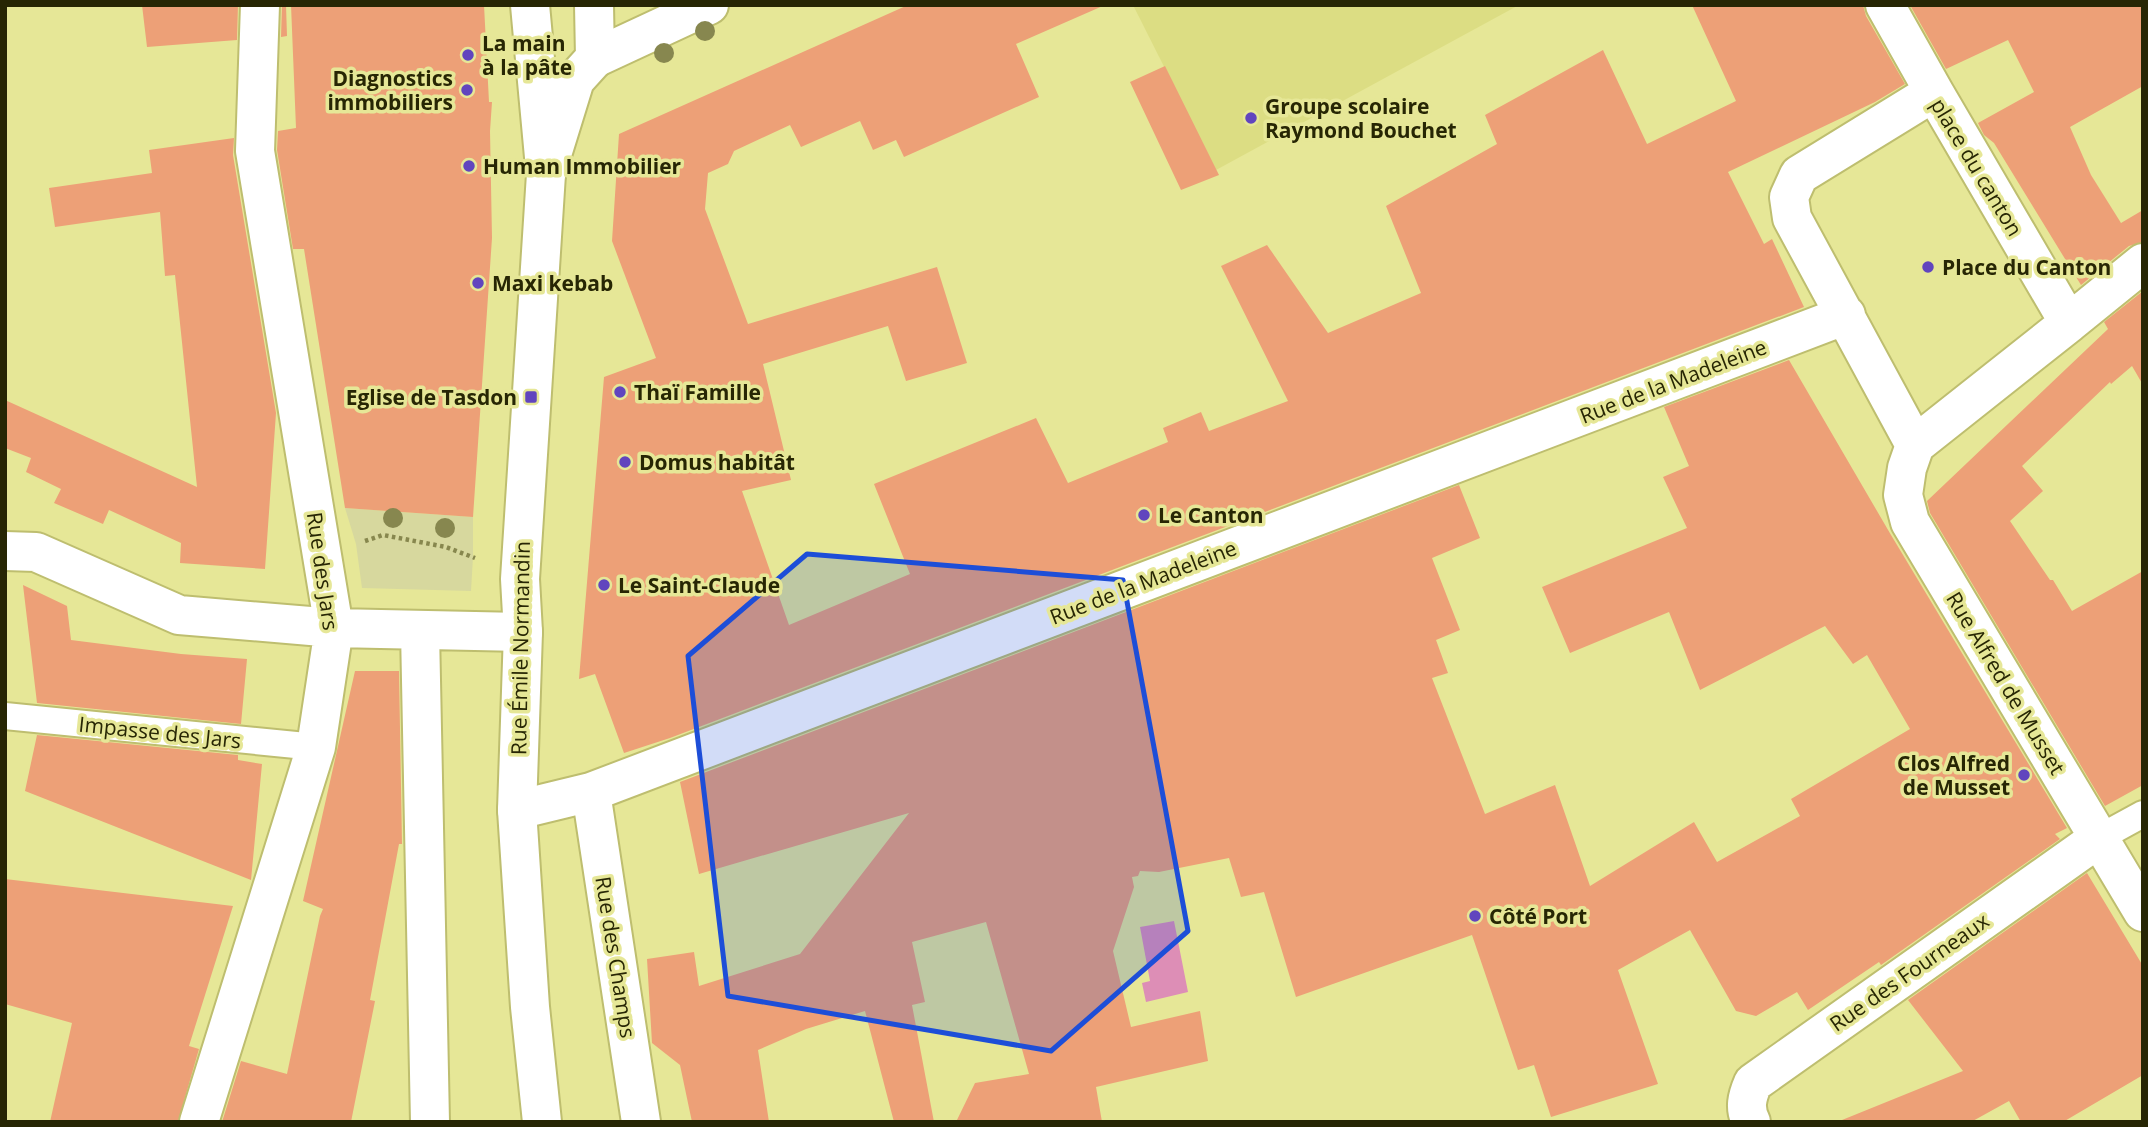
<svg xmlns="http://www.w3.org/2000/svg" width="2148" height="1127" viewBox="0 0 2148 1127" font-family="'Open Sans',sans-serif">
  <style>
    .built { fill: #dcdd83 }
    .green { fill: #d7d89e }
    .water { fill: #dd8eb6 }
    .building { fill: #eda077 }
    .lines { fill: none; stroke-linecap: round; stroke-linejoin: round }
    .service-casing { stroke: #bebe6f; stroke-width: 30 }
    .minor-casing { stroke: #bebe6f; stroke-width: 42 }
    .secondary-casing { stroke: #bebe6f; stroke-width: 42 }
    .primary-casing { stroke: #bebe6f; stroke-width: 42 }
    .path { stroke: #87874e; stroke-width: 4.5; stroke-dasharray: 3.5 3.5; stroke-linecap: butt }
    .service { stroke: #fff; stroke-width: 26 }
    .minor { stroke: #fff; stroke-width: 38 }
    .secondary { stroke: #fff; stroke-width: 38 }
    .primary { stroke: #fff; stroke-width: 38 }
    .tree { fill: #87874f }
    .marked { fill: #1d4ed8; fill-opacity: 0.2; stroke: #1d4ed8; stroke-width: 5; stroke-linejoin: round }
    .poi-dot { fill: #6145be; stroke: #e6e797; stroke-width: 2.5 }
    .labels { text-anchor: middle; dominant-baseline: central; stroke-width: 7; stroke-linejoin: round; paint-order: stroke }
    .poi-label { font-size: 21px; font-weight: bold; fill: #272604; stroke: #e6e797; text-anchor: start }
    .street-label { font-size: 21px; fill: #272604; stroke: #e6e797 }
  </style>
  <rect width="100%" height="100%" fill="#e6e797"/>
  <path class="built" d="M1133 5H1519L1216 170Z"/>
  <path class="green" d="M345 508 473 517V557L471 591 362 588 356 544Z"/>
  <path class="water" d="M1174 921 1188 992 1146 1002 1142 983 1150 981 1140 927Z"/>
  <path class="building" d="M142 5H238L237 40 147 47Z
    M282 5H286L287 36 281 37Z
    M291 5H484L489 102H492L490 131 492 238 473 517 345 508 304 249H293L277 150 278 131 296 128Z
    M908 5H1105L1016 44 1039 97 904 157 896 140 873 150 860 121 801 147 790 125 734 151 728 164 708 173 705 209 748 324 937 267 967 363 906 381 888 326 763 364 791 480 742 491 789 625 910 574 874 484 1036 418 1068 483 1168 442 1163 428 1201 412 1209 431 1288 401 1221 266 1267 245 1328 333 1421 293 1386 206 1497 144 1485 115 1603 50 1647 144 1736 101 1692 5H1863L1866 16 1905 84 1875 102 1728 172 1764 244 1772 239 1804 307 670 738 624 753 595 674 579 679 604 377 656 358 612 241 619 134Z
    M1910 5H2143V86L2070 127 2091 175 2121 223 2143 210V242L2129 246 2081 285 1994 143 1984 135 1978 123 2034 92 2008 40 1946 69Z
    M1165 66 1219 175 1181 190 1130 82Z
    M234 138 233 155 276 413 265 569 180 563 181 543 109 510 103 524 54 503 61 489 26 472 31 458 5 448V400L197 487 175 275 165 276 160 212 55 227 49 188 152 173 149 150Z
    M2143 291V385L2132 366 2111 384 2110 382 2022 466 2043 491 2010 521 2050 580H2053L2072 611 2143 571V785L2105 806 1930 513 1927 501 2108 329 2104 322Z
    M1789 360 1891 535 2067 828 2055 834 2060 839 1881 965 1879 962 1808 1010 1797 992 1756 1016 1736 1011 1690 930 1618 970 1658 1084 1551 1117 1534 1065 1518 1070 1472 935 1296 997 1264 892 1241 897 1229 858 1159 872 1140 871 1138 876 1132 877 1134 887 1113 951 1131 1027 1200 1011 1208 1061 1096 1087 1102 1122H956L975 1083 1029 1074 986 922 912 942 925 1002 912 1005 934 1122H894L865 1011 806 1029 758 1050 769 1122H692L680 1065 652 1043 647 959 694 952 699 986 800 954 909 813 699 874 680 782 1459 485 1480 538 1432 558 1460 630 1436 640 1448 673 1432 678 1485 814 1555 785 1590 886 1694 822 1717 862 1800 816 1791 799 1910 729 1867 655 1853 664 1825 626 1700 690 1669 612 1570 653 1542 587 1687 528 1663 477 1689 466 1664 407Z
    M23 585 67 606 71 640 181 654 247 659 241 724 37 703Z
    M355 671H399L402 844H399L370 1000 375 1001 351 1122H222L241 1061 287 1074 320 916 323 909 303 901Z
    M37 735 238 755V760L262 764 251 880 25 791Z
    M2087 873 2143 966V1075L2063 1122H2021L2009 1101 1971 1122H1842V1120L1963 1071 1908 1000Z
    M5 879 233 906 189 1046 199 1049 178 1122H50L72 1023 5 1004Z"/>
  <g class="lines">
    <g class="service-casing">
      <path id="service" d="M5 716 316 747
        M2099 838 2143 814"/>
    </g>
    <g class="minor-casing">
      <path id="minor" d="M1885 5 1934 92
        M595 58 709 5
        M1934 92 2069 323 1915 445 1792 218 1789 197 1799 175Z
        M2069 323 2143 263
        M1915 445 1907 468 1903 495 1910 522 2143 912
        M5 551 36 552 179 615 334 628 523 632
        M420 631 430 1122
        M591 792 641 1122
        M517 810 591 792 1846 315
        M199 1122 316 747 334 628 255 151 260 5
        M1751 1122C1744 1108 1747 1097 1753 1083L2099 838"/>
    </g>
    <g class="secondary-casing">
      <path id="secondary" d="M542 1122 530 1007 517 810 523 632 520 579 546 174"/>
    </g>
    <g class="primary-casing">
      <path id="primary" d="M530 5 544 157
        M546 174 575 80 595 58 594 5"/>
    </g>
    <path class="path" d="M365 541 383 535 446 547 475 558"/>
    <use href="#service" class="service"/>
    <use href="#minor" class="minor"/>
    <use href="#secondary" class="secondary"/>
    <use href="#primary" class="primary"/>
  </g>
  <g class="tree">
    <circle cx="705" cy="31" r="10"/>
    <circle cx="664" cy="53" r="10"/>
    <circle cx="393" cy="518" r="10"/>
    <circle cx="445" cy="528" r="10"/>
  </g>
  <path class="marked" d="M807 554 1123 580 1188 931 1051 1051 728 996 688 656Z"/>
  <g class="poi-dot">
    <circle cx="468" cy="55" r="7"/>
    <circle cx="467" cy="90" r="7"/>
    <circle cx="1251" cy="118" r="7"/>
    <circle cx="469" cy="166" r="7"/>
    <circle cx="1928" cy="267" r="7"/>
    <circle cx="478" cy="283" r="7"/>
    <circle cx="620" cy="392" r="7"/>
    <rect x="524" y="390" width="14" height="14" rx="3.5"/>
    <circle cx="625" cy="462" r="7"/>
    <circle cx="1144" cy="515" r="7"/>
    <circle cx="604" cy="585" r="7"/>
    <circle cx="2024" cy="775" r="7"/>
    <circle cx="1475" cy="916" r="7"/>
  </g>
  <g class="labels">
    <g class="poi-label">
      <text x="482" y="43">La main<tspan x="482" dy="24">à la pâte</tspan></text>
      <text x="453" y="78" text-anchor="end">Diagnostics<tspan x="453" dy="24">immobiliers</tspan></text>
      <text x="1265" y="106">Groupe scolaire<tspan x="1265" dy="24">Raymond Bouchet</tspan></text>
      <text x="483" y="166">Human Immobilier</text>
      <text x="1942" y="267">Place du Canton</text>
      <text x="492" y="283">Maxi kebab</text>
      <text x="634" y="392">Thaï Famille</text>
      <text x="517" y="397" text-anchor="end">Eglise de Tasdon</text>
      <text x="639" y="462">Domus habitât</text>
      <text x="1158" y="515">Le Canton</text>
      <text x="618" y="585">Le Saint-Claude</text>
      <text x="2010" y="763" text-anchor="end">Clos Alfred<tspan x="2010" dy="24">de Musset</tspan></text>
      <text x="1489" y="916">Côté Port</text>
    </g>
    <g class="street-label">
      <text transform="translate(1977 167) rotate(59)">place du canton</text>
      <text transform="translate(1673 381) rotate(-21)">Rue de la Madeleine</text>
      <text transform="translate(323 571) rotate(82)">Rue des Jars</text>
      <text transform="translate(1143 582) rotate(-21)">Rue de la Madeleine</text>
      <text transform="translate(520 648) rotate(-89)">Rue Émile Normandin</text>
      <text transform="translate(2006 683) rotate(59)">Rue Alfred de Musset</text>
      <text transform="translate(160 732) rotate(6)">Impasse des Jars</text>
      <text transform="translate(616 957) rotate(81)">Rue des Champs</text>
      <text transform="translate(1909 972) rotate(-35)">Rue des Fourneaux</text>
    </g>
  </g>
  <rect width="2148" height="1127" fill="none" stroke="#272604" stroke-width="14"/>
</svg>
